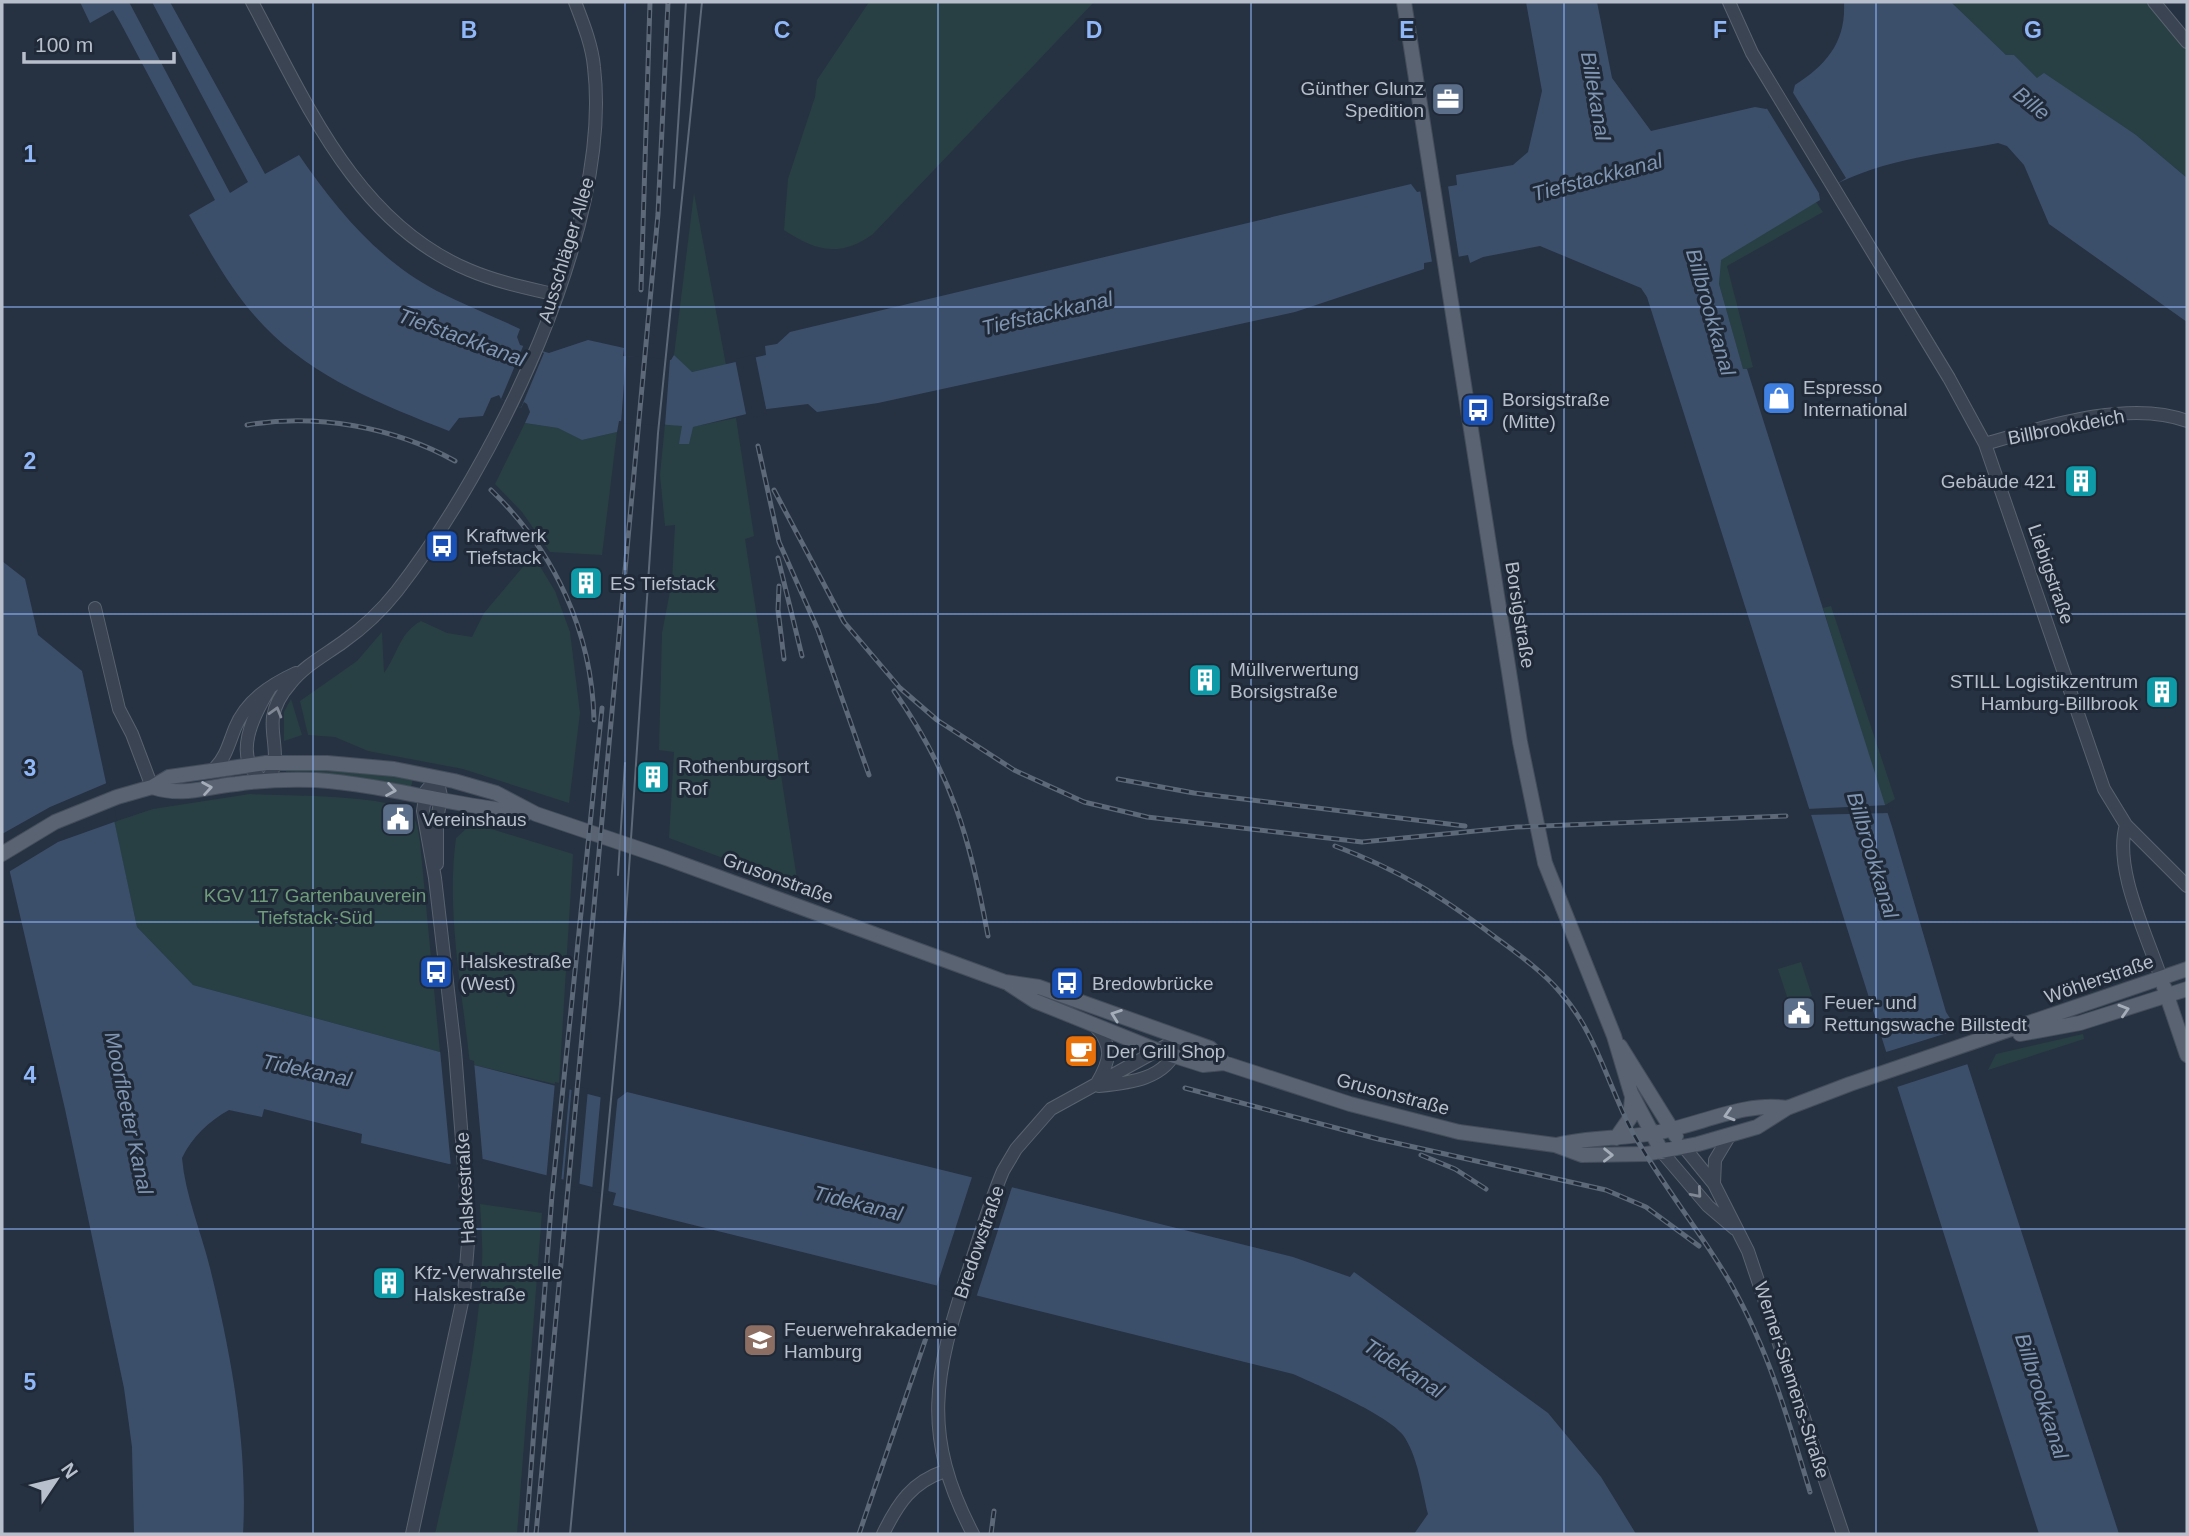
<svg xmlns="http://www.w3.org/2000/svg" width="2189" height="1536" viewBox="0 0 2189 1536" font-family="Arial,sans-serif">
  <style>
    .green { fill: #284043 }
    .water { fill: #3c4f6a }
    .pier { fill: #263242 }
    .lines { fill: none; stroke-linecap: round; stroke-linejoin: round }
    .minor-casing { stroke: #59626f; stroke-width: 14 }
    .major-casing { stroke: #444d5b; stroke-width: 16 }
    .minor { stroke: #3b4452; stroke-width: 12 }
    .major { stroke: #596371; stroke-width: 14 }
    .tram { stroke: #5d6878; stroke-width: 2 }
    .rail-casing { stroke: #5d6878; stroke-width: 5 }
    .rail { stroke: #1f2937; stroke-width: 2.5; stroke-dasharray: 8; stroke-linecap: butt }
    .oneway { stroke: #808895 }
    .oneway2 { stroke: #a5adba }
    .grid { fill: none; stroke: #90b7f8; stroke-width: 2; stroke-opacity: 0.55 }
    .labels { text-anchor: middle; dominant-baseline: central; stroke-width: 6; stroke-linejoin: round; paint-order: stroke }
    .poi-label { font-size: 19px; fill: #b8bfcc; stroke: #1f2937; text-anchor: start }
    .street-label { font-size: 19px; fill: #b8bfcc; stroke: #1f2937 }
    .park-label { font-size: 19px; fill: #6f9c7a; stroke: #1f2937 }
    .water-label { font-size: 21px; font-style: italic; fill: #7f95b2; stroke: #1f2937 }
    .grid-label { font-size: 23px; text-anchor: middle; font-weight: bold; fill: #90b7f8; stroke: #1f2937; stroke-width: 6; stroke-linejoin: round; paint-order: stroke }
  </style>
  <rect width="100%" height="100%" fill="#263242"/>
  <path class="green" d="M869 2H1094L873 234C840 258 816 251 784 230L788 179 815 97 817 80Z
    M1951 2H2152L2187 49V178L2136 135 2037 78 2014 55H2006Z
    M694 193 726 365 691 372 674 355Z
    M1816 202 1823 212 1727 266 1753 367 1743 370 1719 284 1720 260Z
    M736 418 754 536 745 539 798 886 669 838 674 752 659 750 662 633 672 581 675 525 665 526 660 475 665 424 692 427Z
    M525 423 558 428 582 440 617 432 602 555 550 552 522 512 495 484Z
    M533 555 555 591 570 632 580 713 569 803 463 769 368 751 335 737 308 735 300 701 357 661 382 632 384 673C398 654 399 633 421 621L447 633 472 637 484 613Z
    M1831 606 1895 799 1884 806 1823 608Z
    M291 699 302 735 284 741V712Z
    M287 768 357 771 413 779 411 787 286 772Z
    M250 794C282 796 388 794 409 812 418 820 418 832 420 842L440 1052 193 985 137 927 114 822 153 809Z
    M485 827 573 854 559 1085 470 1064C462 990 446 912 456 838L467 828Z
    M1801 962 1812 996 1789 1003 1778 969Z
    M2083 1034 2084 1039 1988 1070 1996 1054Z
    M480 1204 542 1213 517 1534H435C455 1446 478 1354 482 1264 483 1244 481 1224 480 1204Z"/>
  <path class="water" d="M80 2H129L230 193 248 182 152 2H170L265 174 299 155C336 209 378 260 437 291 464 305 493 316 520 329L517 337 520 345 549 353 588 340 624 348 623 356 671 360 674 355 692 372 766 355 765 346 777 344 790 332 1411 184 1417 192 1457 185 1456 175 1513 165 1528 152 1542 91 1526 2H1597L1612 78 1651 131 1755 107 1766 109 1793 93 1795 85C1827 64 1846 42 1844 2H1951L2006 55H2014L2037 78 2044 73 2136 135 2187 178V322L2049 224 2024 165 2007 146 1998 143C1937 155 1872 160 1819 194L1820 200 1721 260 1719 284 1743 369H1747L1893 830 1946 1012 1955 1026 2119 1534H2039L1647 297 1641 288 1540 246 1483 257 1470 263 1468 255 1424 263V269L1295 312 878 403 817 412 808 404 767 409 693 427 689 444H679L682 426 619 421 617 432 582 440 558 428 525 423 530 412 527 404 524 402 521 408 501 399 499 395 491 398 483 416 459 418 449 431C383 405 314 378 264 326 233 294 211 254 189 215L215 200 120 22 113 10 90 23Z
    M2 561 25 579 38 635 82 671 137 927 193 985 440 1052 470 1064 615 1101 627 1092 1293 1257 1350 1277 1354 1272 1548 1413 1601 1477 1636 1534H1414L1428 1514C1422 1490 1418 1456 1403 1435 1388 1415 1318 1385 1293 1374L613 1205 616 1193 483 1159 449 1164 361 1143 362 1134 264 1109 262 1117 229 1110C209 1121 192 1137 182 1158 185 1195 201 1231 210 1268 231 1354 248 1444 243 1534H134L132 1447 124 1388 65 1109 2 838Z"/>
  <path class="pier" d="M1792 91 1846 178 1820 195 1766 107Z
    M1448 186 1459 258 1432 262 1420 190Z
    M524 344 544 353 521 408 501 399Z
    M755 354 767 413 747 419 735 359Z
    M626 356 670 359 665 426 621 423Z
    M109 782 117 821 58 842 7 873 2 852V834L50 807Z
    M1888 805 1890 813 1807 815V809Z
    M1960 1029 1971 1063 1894 1088 1883 1053Z
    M440 1050 474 1061 483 1163 474 1161 451 1167Z
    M555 1082 570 1085 561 1184 546 1181Z
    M572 1085 588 1089 579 1188 563 1184Z
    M601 1093 615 1097 618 1094 608 1195 592 1191Z
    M973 1174 1013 1184 976 1298 936 1288Z"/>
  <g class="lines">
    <g class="minor-casing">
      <path id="minor" d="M252 2C306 102 356 223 469 270 497 282 527 288 557 295
        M1729 2 1752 53 1949 378 1985 444 2104 789 2126 825 2187 886
        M2154 2 2187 42
        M1985 444C2044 427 2129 399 2187 421
        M95 608 119 709 132 734 152 787
        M270 688C254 714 230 759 264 781 284 767 270 738 273 717 275 705 282 693 290 684 304 666 325 655 343 642 363 628 382 610 397 591 494 466 613 228 594 67 592 45 583 23 575 2
        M215 768C226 757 229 743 235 728 246 701 270 685 296 673
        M2126 825C2113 868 2147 935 2161 978
        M437 864V820L441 796 437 778
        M1096 1027C1114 1047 1110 1061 1097 1083
        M1099 1086C1129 1083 1167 1079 1177 1047
        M1684 1147 1714 1184 1748 1251 1843 1534
        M1662 1152 1708 1206 1735 1229
        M1714 1184 1715 1160 1730 1135
        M412 1534 464 1293 469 1230 455 1051 435 878 423 811 426 791 437 778
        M883 1534C898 1503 912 1482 945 1471
        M973 1534C921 1435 934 1374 968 1272 979 1239 989 1204 1003 1171L1016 1149 1051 1109 1180 1038"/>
    </g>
    <g class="major-casing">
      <path id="major" d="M1404 2 1520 742 1545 863 1614 1036 1631 1093 1662 1152
        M152 787C183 797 205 787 236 784 262 780 289 779 316 780 387 785 456 807 527 813
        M2 854 55 822 117 797 152 787 169 777 266 763H327L394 769 454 781 496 793 536 814 666 858 1005 982 1039 987 1210 1048 1224 1063
        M1009 984 1035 1001 1159 1051 1203 1065 1224 1063 1350 1104 1459 1132 1555 1145 1582 1155 1646 1154 1698 1144 1757 1127 1787 1108 1850 1084 2187 969
        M2164 987 2187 1055
        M2020 1034 2080 1023 2187 989
        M1620 1046 1676 1136
        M1616 1138 1630 1118 1632 1098
        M1557 1145C1589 1137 1622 1139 1654 1133 1698 1126 1744 1101 1787 1108"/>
    </g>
    <use href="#minor" class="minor"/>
    <use href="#major" class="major"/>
    <path class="tram" d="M674 188 686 2
      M618 875 625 763
      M570 1534 620 1004 658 433 702 2"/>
    <g class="rail-casing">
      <path id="rail" d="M641 290 650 2
        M247 425C316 413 394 427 455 461
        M758 446 779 542 818 630 869 775
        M491 490C554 551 592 631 594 720
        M774 490 844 622 900 688 937 720 1014 770 1084 802 1147 817 1362 842 1517 827 1786 816
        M778 558 802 656
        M779 586 778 610 784 659
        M894 691C952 774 970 838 988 936
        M1118 779 1194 793 1465 826
        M1335 846C1399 870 1441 896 1495 937 1518 954 1542 971 1560 992 1596 1032 1608 1086 1633 1133 1662 1185 1701 1232 1731 1284 1768 1349 1789 1421 1810 1492
        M1185 1088 1378 1139 1606 1190 1646 1207 1699 1246
        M1421 1155 1455 1169 1486 1189
        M526 1534 552 1195 602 708
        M536 1534 658 214 668 2
        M859 1534 928 1332
        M991 1534 994 1511"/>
    </g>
    <use href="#rail" class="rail"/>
  </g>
  <defs><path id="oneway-chevron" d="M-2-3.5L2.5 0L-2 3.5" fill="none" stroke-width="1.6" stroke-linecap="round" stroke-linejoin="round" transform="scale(1.75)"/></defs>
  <g class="oneway">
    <use href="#oneway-chevron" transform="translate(276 712) rotate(-74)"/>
    <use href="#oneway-chevron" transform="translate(1697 1193) rotate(49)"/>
  </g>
  <g class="oneway2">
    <use href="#oneway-chevron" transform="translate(207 788) rotate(-9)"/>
    <use href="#oneway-chevron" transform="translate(391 790) rotate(10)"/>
    <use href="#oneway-chevron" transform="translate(2124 1010) rotate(-17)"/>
    <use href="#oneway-chevron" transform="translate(1116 1015) rotate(-160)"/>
    <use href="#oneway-chevron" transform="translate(1729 1115) rotate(163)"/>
    <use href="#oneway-chevron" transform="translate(1608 1155) rotate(1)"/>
  </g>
  <path class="grid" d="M313 2V1534M625 2V1534M938 2V1534M1251 2V1534M1564 2V1534M1876 2V1534M2 307H2187M2 614H2187M2 922H2187M2 1229H2187"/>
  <defs>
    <g id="office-square" transform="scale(1.75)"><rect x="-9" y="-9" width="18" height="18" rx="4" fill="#5c6f8a" stroke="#1f2937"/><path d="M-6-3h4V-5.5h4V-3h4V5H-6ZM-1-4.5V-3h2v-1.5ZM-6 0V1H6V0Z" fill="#fff"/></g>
    <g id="shop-square" transform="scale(1.75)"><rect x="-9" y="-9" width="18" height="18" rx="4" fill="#3f7fe0" stroke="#1f2937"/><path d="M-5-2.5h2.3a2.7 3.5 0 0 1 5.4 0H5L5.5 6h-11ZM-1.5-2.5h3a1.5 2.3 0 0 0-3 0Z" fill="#fff"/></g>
    <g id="bus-square" transform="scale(1.75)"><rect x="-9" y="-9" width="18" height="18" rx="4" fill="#1a4fb4" stroke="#1f2937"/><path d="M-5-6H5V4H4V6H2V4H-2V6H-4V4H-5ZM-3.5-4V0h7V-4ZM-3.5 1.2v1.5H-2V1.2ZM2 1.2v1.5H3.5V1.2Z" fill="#fff"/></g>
    <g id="building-square" transform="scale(1.75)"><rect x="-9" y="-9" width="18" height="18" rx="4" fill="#0f9aa8" stroke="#1f2937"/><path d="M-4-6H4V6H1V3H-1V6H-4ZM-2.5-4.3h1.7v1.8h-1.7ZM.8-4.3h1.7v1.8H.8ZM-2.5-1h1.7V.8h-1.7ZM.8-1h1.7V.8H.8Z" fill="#fff"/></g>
    <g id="civic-square" transform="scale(1.75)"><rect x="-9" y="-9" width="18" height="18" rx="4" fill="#5c6f8a" stroke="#1f2937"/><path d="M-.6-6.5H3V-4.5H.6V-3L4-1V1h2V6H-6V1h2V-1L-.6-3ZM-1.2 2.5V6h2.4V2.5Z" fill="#fff"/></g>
    <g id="cafe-square" transform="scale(1.75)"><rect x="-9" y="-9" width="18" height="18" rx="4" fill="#e8710a" stroke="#1f2937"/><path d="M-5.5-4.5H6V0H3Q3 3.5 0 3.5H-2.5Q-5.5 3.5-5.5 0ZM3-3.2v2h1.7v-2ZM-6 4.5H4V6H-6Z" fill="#fff"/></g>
    <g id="university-square" transform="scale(1.75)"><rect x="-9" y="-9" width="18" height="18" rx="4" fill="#8d6e63" stroke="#1f2937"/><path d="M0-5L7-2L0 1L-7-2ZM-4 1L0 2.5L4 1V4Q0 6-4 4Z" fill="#fff"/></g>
  </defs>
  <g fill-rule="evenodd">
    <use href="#office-square" x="1448" y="99"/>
    <use href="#shop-square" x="1779" y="398"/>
    <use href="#bus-square" x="1478" y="410"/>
    <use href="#building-square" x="2081" y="481"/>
    <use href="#bus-square" x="442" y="546"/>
    <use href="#building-square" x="586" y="583"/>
    <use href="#building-square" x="1205" y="680"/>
    <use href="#building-square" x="2162" y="692"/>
    <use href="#building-square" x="653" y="777"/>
    <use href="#civic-square" x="398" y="819"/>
    <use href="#bus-square" x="436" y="972"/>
    <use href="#bus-square" x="1067" y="983"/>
    <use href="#civic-square" x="1799" y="1013"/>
    <use href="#cafe-square" x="1081" y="1051"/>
    <use href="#building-square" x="389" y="1283"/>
    <use href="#university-square" x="760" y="1340"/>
  </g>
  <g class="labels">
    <g class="poi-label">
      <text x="1424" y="88" text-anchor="end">Günther Glunz<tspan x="1424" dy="22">Spedition</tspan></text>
      <text x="1803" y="387">Espresso<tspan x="1803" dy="22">International</tspan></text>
      <text x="1502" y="399">Borsigstraße<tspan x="1502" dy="22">(Mitte)</tspan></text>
      <text x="2056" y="481" text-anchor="end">Gebäude 421</text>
      <text x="466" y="535">Kraftwerk<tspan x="466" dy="22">Tiefstack</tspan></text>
      <text x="610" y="583">ES Tiefstack</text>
      <text x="1230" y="669">Müllverwertung<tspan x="1230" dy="22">Borsigstraße</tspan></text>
      <text x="2138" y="681" text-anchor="end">STILL Logistikzentrum<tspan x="2138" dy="22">Hamburg-Billbrook</tspan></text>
      <text x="678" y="766">Rothenburgsort<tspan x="678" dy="22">Rof</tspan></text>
      <text x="422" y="819">Vereinshaus</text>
      <text x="460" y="961">Halskestraße<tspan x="460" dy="22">(West)</tspan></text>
      <text x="1092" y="983">Bredowbrücke</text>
      <text x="1824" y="1002">Feuer- und<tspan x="1824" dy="22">Rettungswache Billstedt</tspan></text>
      <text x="1106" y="1051">Der Grill Shop</text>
      <text x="414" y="1272">Kfz-Verwahrstelle<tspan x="414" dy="22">Halskestraße</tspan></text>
      <text x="784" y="1329">Feuerwehrakademie<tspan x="784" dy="22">Hamburg</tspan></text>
    </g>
    <g class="street-label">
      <text transform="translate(566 250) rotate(-73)">Ausschläger Allee</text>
      <text transform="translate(2066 427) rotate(-11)">Billbrookdeich</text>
      <text transform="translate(2051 574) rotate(71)">Liebigstraße</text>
      <text transform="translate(1520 615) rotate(81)">Borsigstraße</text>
      <text transform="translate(778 878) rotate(20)">Grusonstraße</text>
      <text transform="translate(2099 979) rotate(-19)">Wöhlerstraße</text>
      <text transform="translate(1393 1094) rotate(15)">Grusonstraße</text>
      <text transform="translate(465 1188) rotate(-93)">Halskestraße</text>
      <text transform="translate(979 1242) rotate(-71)">Bredowstraße</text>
      <text transform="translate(1792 1380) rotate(72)">Werner-Siemens-Straße</text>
    </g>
    <g class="park-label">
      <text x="315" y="895">KGV 117 Gartenbauverein<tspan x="315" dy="22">Tiefstack-Süd</tspan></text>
    </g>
    <g class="water-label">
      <text transform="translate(1596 96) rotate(80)">Billekanal</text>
      <text transform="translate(2032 103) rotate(39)">Bille</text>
      <text transform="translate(1597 177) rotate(-15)">Tiefstackkanal</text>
      <text transform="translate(1711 312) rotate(74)">Billbrookkanal</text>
      <text transform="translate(1047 313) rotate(-13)">Tiefstackkanal</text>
      <text transform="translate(462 337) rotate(20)">Tiefstackkanal</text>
      <text transform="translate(1873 855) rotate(73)">Billbrookkanal</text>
      <text transform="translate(307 1070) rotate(12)">Tidekanal</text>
      <text transform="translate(129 1113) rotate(78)">Moorfleeter Kanal</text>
      <text transform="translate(858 1203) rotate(14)">Tidekanal</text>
      <text transform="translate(1404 1368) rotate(33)">Tidekanal</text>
      <text transform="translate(2042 1396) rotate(72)">Billbrookkanal</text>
    </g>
  </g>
  <g class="grid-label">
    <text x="469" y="38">B</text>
    <text x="782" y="38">C</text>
    <text x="1094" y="38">D</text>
    <text x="1407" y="38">E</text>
    <text x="1720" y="38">F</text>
    <text x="2033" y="38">G</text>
    <text x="30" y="162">1</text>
    <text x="30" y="469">2</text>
    <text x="30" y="776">3</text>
    <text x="30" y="1083">4</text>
    <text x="30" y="1390">5</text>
  </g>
  <rect width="2189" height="1536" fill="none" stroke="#b8bfcc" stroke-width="7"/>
  <g transform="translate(56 1480) rotate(55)" stroke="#1f2937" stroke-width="5" paint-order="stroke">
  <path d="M0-5L12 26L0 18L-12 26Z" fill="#b8bfcc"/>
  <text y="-10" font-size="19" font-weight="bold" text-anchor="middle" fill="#b8bfcc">N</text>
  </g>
  <path d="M24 52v10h150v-10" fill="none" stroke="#b8bfcc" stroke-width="3.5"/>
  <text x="35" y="52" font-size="21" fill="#b8bfcc" stroke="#1f2937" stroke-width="5" paint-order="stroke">100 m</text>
</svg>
